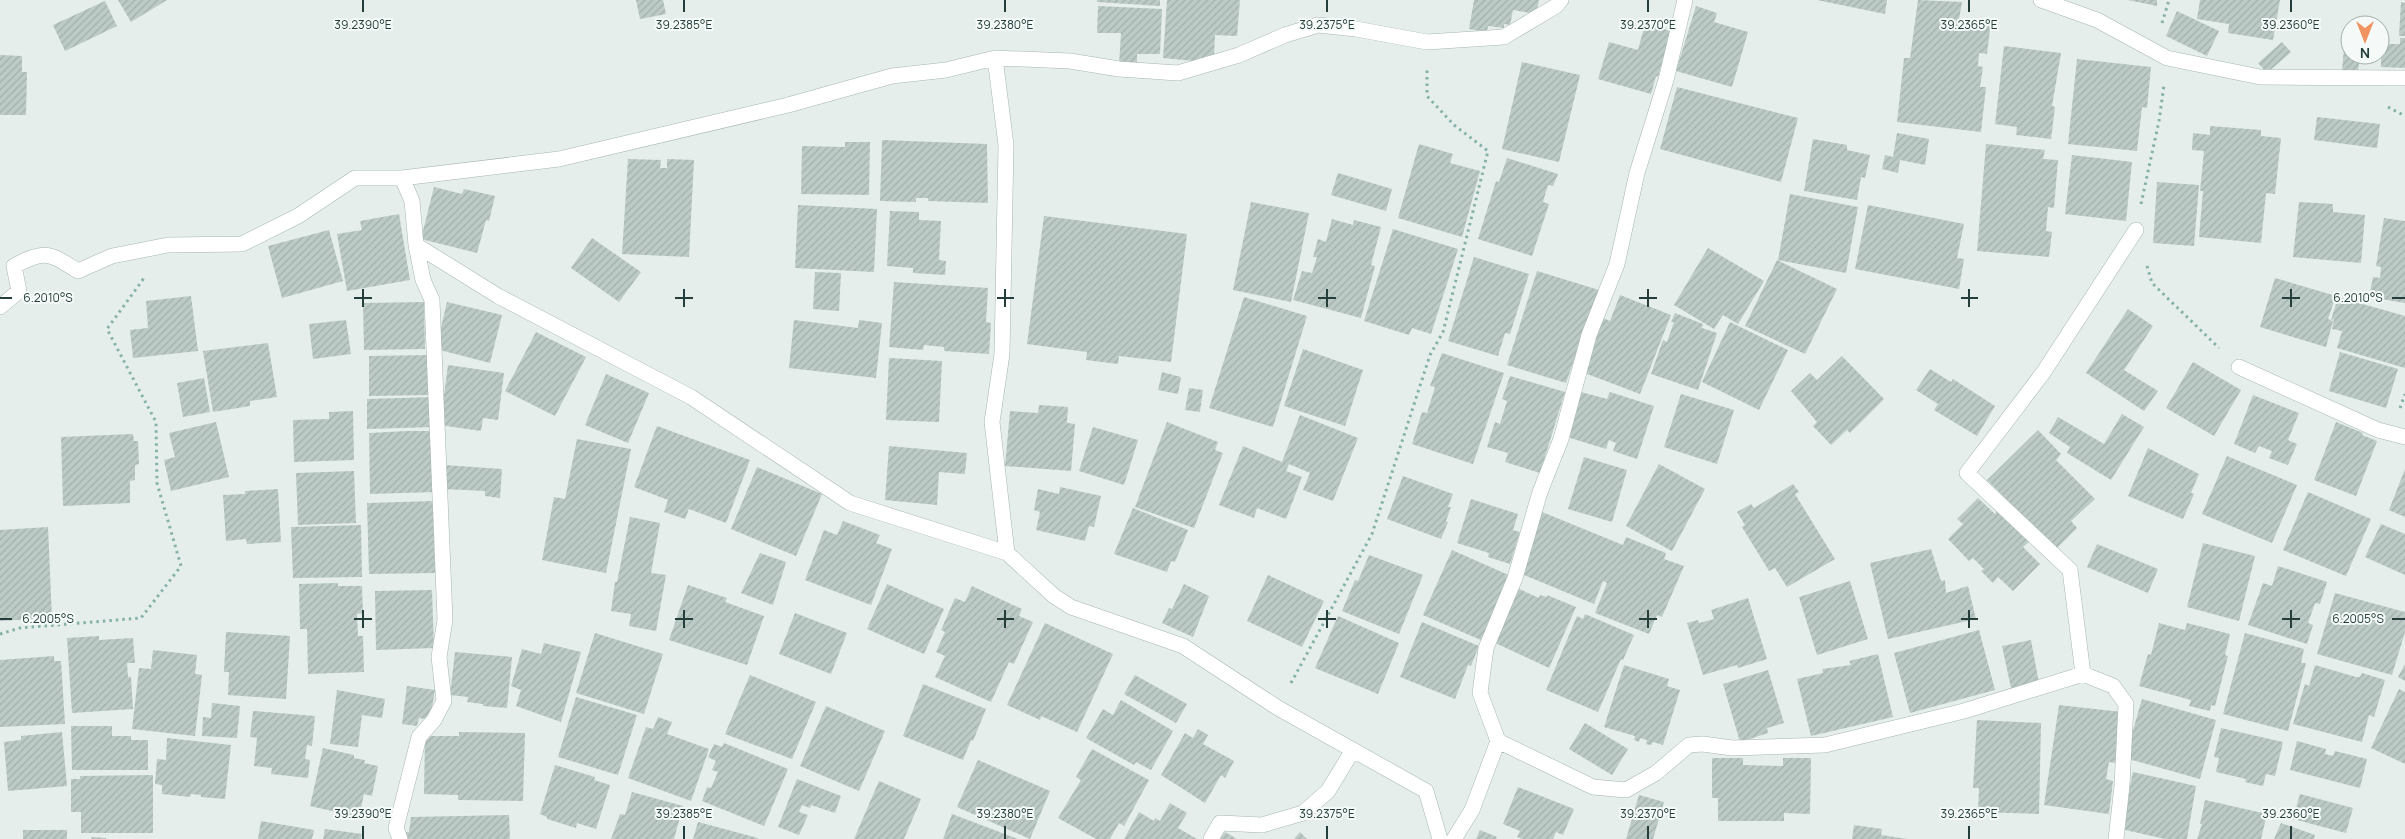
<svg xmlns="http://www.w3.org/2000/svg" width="2405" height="839" viewBox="0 0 2405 839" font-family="Manrope,sans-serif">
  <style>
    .building { fill: url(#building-hatch) }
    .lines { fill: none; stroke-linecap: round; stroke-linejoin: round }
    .minor-casing { stroke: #a7b6b3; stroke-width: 16 }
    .path { stroke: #85b1a8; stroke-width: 3; stroke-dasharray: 2.5 4; stroke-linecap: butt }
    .minor { stroke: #fff; stroke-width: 15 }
    .ticks { fill: none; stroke: #243f3b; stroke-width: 2 }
    .ticks-label { font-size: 12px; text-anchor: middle; fill: #243f3b; stroke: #f5faf8; stroke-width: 4; stroke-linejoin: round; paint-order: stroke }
  </style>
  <defs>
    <pattern id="building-hatch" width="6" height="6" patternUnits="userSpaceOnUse" patternTransform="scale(1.25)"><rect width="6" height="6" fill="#bdcbc7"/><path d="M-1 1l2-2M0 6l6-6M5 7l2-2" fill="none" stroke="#a2afac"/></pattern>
  </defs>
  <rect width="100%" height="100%" fill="#e5eeeb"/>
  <path class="building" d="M118 0H167L131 22Z
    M636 0H663L666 14 640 19Z
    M1097 0H1160V6L1097 2Z
    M1167 0H1240L1237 36 1215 35 1214 56H1205L1204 62 1163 58Z
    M1474 0H1539L1536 14 1513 10 1510 25 1504 24V28L1488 26 1487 32 1469 29Z
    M1817 0H1887L1885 14Z
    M1918 0 1962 2 1959 19 1991 22 1987 54 1979 53 1978 66 1983 67 1980 87H1986L1981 132 1897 122 1904 58H1910Z
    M2128 0H2157V6Z
    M2200 0H2280L2273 40 2228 33 2229 24 2197 19Z
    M105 1 117 26 65 51 53 25Z
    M2401 2 2405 3V36H2399Z
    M1098 6 1162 9 1160 54H1137V65H1119L1121 33H1097Z
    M1696 6 1717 13 1714 22 1748 32 1732 87 1676 71Z
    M2177 11 2219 31 2207 56 2166 36Z
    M1645 24 1671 31 1658 77 1656 76 1651 94 1598 79 1609 42 1638 50Z
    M2400 38H2405V68L2381 67V44H2400Z
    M2282 42 2291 52 2267 73 2258 63Z
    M2004 46 2061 53 2052 106 2055 107 2051 139 2016 135 2017 127 1995 124Z
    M2344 48 2350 49V55H2360L2358 72 2342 71Z
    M0 55 22 56V72H27L26 115H0Z
    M2077 59 2151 67 2147 108 2142 107 2137 151 2068 144Z
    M1522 62 1580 75 1559 162 1502 149Z
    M1677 87 1798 118 1781 182 1660 149Z
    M2317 117 2380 124 2377 148 2314 140Z
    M2210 126 2261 130V136L2281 138 2275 194 2266 193 2261 243 2199 237 2203 191H2200L2204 151 2192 150 2193 133 2210 135Z
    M1897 133 1929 139 1925 165 1900 160 1898 173 1882 169 1885 155 1893 157Z
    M1813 139 1847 145V150L1870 155 1865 178 1861 177 1857 200 1804 191Z
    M882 140 987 144 988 203 928 201V198H916V202L880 201Z
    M845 142H870L869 195 801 194 802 146 845 147Z
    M1419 144 1453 154 1450 163 1480 171 1462 237 1398 218Z
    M1986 144 2045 150 2043 159 2058 160 2054 208 2048 207 2046 231 2052 232 2049 257 1977 251Z
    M2072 155 2132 162 2126 221 2065 214Z
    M1507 158 1558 174 1553 186 1548 185 1543 202 1549 204 1532 256 1478 239 1496 181 1499 182Z
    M628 159 661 160 660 168H667V159L694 160 689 257 622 254Z
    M1338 173 1392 189 1386 211 1331 195Z
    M2157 182 2199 185 2194 246 2153 243Z
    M434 187 462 194 464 189 495 196 489 221 486 220 477 253 421 239Z
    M1790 194 1858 207 1846 273 1778 260Z
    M1251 202 1309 213 1291 302 1233 290Z
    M2299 202 2333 204V212L2365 215 2361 263 2293 257Z
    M798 205 877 209 874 272 795 268Z
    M1868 205 1964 224 1957 258 1964 259 1959 289 1855 269Z
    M890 211 919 212V220L941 221 939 260 946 261 945 275 913 273V268L887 266Z
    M399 214 410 280 347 291 337 234 362 230 360 221Z
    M1044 216 1187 234 1171 362 1119 356 1118 364 1086 360 1087 352 1027 344Z
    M2384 218 2405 221V303L2369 297 2373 277 2380 278 2381 267 2376 266Z
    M1332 219 1353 225 1354 220 1381 227 1371 265 1375 266 1361 318 1293 300 1302 271 1312 273 1317 257H1313L1318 239 1326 242Z
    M1393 229 1458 249 1431 334 1412 328 1409 335 1364 321Z
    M329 230 343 281 282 298 268 246Z
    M592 238 641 272 619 302 571 268Z
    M1708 248 1764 281 1738 324 1723 315 1714 329 1674 305Z
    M1474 257 1529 274 1510 334 1505 333 1498 356 1448 341Z
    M1777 260 1837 289 1805 354 1745 326Z
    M1537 271 1599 290 1588 327 1585 325 1583 329 1586 330 1577 361 1574 360 1566 383 1507 365Z
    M815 272 841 273 839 311 813 309Z
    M2275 278 2336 296 2328 319 2333 321 2326 347 2260 327Z
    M894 282 988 288 986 322 991 323 989 354 944 351V347L924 345 923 350 889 347Z
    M1620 295 1671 315 1640 394 1582 372 1603 318 1610 321Z
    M191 296 198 351 133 358 130 330 148 328 146 301Z
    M1244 297 1307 316 1273 427 1209 408Z
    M2338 297 2405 316V368L2337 348 2342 331 2332 329 2334 319 2331 320Z
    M424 302 425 349 364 350 363 303Z
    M447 302 502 315 490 363 436 349Z
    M2128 309 2153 326 2124 370 2158 391 2144 411 2086 373Z
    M1675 313 1703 324 1702 328 1717 333 1698 390 1651 374 1663 340 1667 342 1674 322H1671Z
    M346 320 351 354 313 359 309 324Z
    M794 320 858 328 859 320 882 323 876 378 789 368Z
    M1730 322 1788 350 1759 410 1702 382Z
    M536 332 586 357 555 416 505 391Z
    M268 343 277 397 250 401V406L213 412 203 351Z
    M1303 349 1363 370 1345 426 1284 406Z
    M2340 352 2398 369 2386 408 2329 391Z
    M1442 353 1504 373 1473 464 1412 444 1422 412 1427 413 1435 387 1430 386Z
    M431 355 432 395 369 396V356Z
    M1842 356 1884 399 1850 433 1847 430 1831 445 1813 426 1817 422 1791 391 1810 373 1817 380Z
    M889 358 942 361 939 422 886 420Z
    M2193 362 2241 390 2214 436 2166 408Z
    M448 365 504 373 498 420 483 418 481 431 440 425Z
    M1930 369 1951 382 1953 379 1995 406 1977 436 1934 410 1938 404 1916 390Z
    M1162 372 1181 377 1178 394 1158 390Z
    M606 374 649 393 628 443 585 425Z
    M1510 376 1565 392 1540 473 1505 462 1508 453 1487 447 1495 422 1500 424 1507 401 1502 399Z
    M204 378 210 412 183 417 177 383Z
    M1189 388 1203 390 1200 412 1185 410Z
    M1581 392 1607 399 1610 392 1654 406 1637 459 1613 451 1616 443 1609 440 1606 449 1567 437Z
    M1681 394 1734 410 1717 464 1664 447Z
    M2253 395 2299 413 2288 440 2297 444 2288 465 2269 458 2272 451 2259 446 2255 453 2234 444Z
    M433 397 434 427 367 429V399Z
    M1039 405 1068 407 1067 423 1075 424 1071 471 1005 466 1010 411 1038 413Z
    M353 411 354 460 294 462 293 420 329 419V412Z
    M2122 414 2144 427 2111 480 2067 453 2070 447 2049 433 2058 417 2104 444Z
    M1300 415 1358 438 1333 501 1303 490 1310 473 1289 464 1286 471 1302 477 1286 519 1257 508 1254 518 1219 505 1243 446 1282 462Z
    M216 422 229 477 171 491 164 460 175 457 169 433Z
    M1167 422 1218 442 1215 450 1223 453 1194 528 1135 507Z
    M2336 422 2363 433 2362 435 2377 441 2356 496 2314 480Z
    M657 426 750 460 726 523 689 509 685 519 664 512 668 500 634 487Z
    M1093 427 1138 440 1124 485 1079 471Z
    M2038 430 2061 454 2056 460 2095 499 2071 521 2077 528 2056 549 1987 480Z
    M408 431H435V492L370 494 369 433Z
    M133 434 134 441H138L139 464 135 465V480L130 481V503L63 506 61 437Z
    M577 439 631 449 606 573 542 560 554 497 565 499Z
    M889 446 967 453 965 474 939 472 937 505 885 500Z
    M2148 448 2199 474 2191 493 2194 494 2183 519 2128 496Z
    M2227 456 2297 485 2272 543 2202 514Z
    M1584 457 1627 470 1612 522 1568 509Z
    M1659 464 1705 489 1672 551 1626 526Z
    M444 465 502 469 500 498 485 496V491L443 489Z
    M757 467 822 494 796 556 731 529Z
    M2405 469V517L2389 510Z
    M354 471 356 523 298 525 296 473Z
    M1403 476 1453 494 1448 507H1451L1446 521 1448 522 1441 539 1387 519Z
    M1793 484 1799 492 1795 494 1835 559 1787 587 1775 568 1769 571 1742 527 1745 525 1737 512 1751 504 1754 508Z
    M1060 487 1101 496 1094 527 1089 526 1085 541 1036 530 1040 512 1034 510 1038 489 1059 494Z
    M278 489 281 542 247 544 246 539 226 541 223 495 245 494V491Z
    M2308 492 2371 519 2346 576 2283 550Z
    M1978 498 1995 514 1997 510 2029 542 2023 547 2040 564 2013 591 1998 577 1993 583 1981 571 1984 569 1973 558 1969 561 1948 539 1963 524 1957 519Z
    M1471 499 1518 514 1513 530 1520 532 1510 564 1488 557 1489 553 1457 543Z
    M434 501 435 573 369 574 367 503Z
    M1133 508 1188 530 1175 562 1171 561 1167 572 1114 554Z
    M1542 512 1623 545 1626 537 1666 553 1664 559 1684 566 1662 617 1657 615 1649 634 1595 613 1607 583 1603 581 1594 604 1517 572Z
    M630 517 660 523 651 573 666 575 656 631 629 626 631 614 611 611 615 582H617Z
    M843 521 880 535 876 543 892 549 871 605 805 580 824 530 837 535Z
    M2381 524 2405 534V575L2365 557Z
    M361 525 362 577 293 578 291 527Z
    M48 527 52 618 0 621V530Z
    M2203 543 2255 556 2239 621 2187 607Z
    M2097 544 2158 569 2148 593 2087 567Z
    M1931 549 1941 581 1945 580 1946 593 1968 586 1976 619 1888 639 1870 563Z
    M1452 550 1513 577 1483 641 1423 615Z
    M760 553 786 562 773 605 741 593Z
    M1369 555 1423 575 1399 634 1342 611 1355 580 1358 581Z
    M2278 566 2327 582 2320 604 2315 603 2308 623 2313 625 2307 644 2248 625 2263 583 2272 586Z
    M1268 575 1324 601 1302 647 1247 621Z
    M1850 581 1868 639 1817 655 1799 597Z
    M338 583V586H362L363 613 357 614 358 636H363L364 672 308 674 307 629H300L299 584Z
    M887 584 944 609 924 654 867 629Z
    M1184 584 1209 596 1193 637 1162 623 1169 608 1172 609Z
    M688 585 727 598 725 602 764 616 747 665 669 640Z
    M972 586 1022 609 1019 616 1033 622 1014 664 1009 662 991 702 935 677 945 656 936 652 945 632 941 630 955 598 965 602Z
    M1515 587 1539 598 1540 595 1547 597V595L1576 607 1549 668 1491 641Z
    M432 590 434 648 376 650 375 591Z
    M2335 593 2405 612V632L2392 675 2317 654Z
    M1748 598 1767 659 1738 668 1737 665 1703 675 1687 623 1698 620 1699 623 1714 619 1711 610Z
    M795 613 847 633 831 674 779 654Z
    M1585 614 1634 635 1623 660 1621 659 1598 712 1546 690 1577 616 1583 619Z
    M1338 616 1399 643 1378 694 1315 668Z
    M1422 622 1479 646 1471 666 1468 665 1455 699 1400 677Z
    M1045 623 1113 654 1077 732 1041 716 1040 720 1007 705Z
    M2159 623 2185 630 2187 623 2230 634 2225 655 2228 656 2215 706 2211 705 2210 711 2189 706 2191 700 2139 686 2148 654 2151 655Z
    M1979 630 1995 690 1910 713 1894 653Z
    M226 632 290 636 286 699 228 695 229 672H224Z
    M595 633 663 654 644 714 576 693Z
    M2245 633 2304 649 2301 663H2306L2288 731 2223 714Z
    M99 636V640L133 638 135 663H127L128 677H131L133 709 72 713 67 638Z
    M2031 640 2039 683 2011 688 2002 646Z
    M544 643 581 652 561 722 516 706 521 690 511 686 522 649 541 654Z
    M153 650 197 655 195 674 202 675 195 736 132 729 139 668 151 669Z
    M455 652 512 657 507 708 483 706V704L467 702 468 697 450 695Z
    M1878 654 1893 717 1811 736 1797 679 1823 673 1822 669 1851 665 1849 661Z
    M54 656V661H61L65 724 0 727V660Z
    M2405 664V681L2398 677Z
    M1624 665 1669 679 1667 686 1680 690 1663 745 1653 742 1651 745 1646 744 1647 740 1640 738 1639 742 1634 740 1635 736 1604 727Z
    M2315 665 2356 677H2360L2362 673 2385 680 2374 717 2369 715 2362 742 2293 724 2305 684 2309 686Z
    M1768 670 1784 723 1767 728 1768 733 1740 742 1723 684Z
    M750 675 816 702 792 759 725 734Z
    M1135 675 1187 704 1176 723 1124 694Z
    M923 684 986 709 973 741 971 740 963 760 903 736Z
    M407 686 435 690 430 720 419 718 417 726 402 724Z
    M2399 689 2405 692V764L2371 748Z
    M337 690 385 699 382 718 362 715 358 747 330 744Z
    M576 697 637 715 618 775 558 757Z
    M2142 699 2216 720 2200 779 2125 758Z
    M1121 700 1173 731 1151 770 1136 762 1134 765 1086 738 1103 709 1113 715Z
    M212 703 240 706 237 738 202 736 203 717 211 718Z
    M2059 705 2122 712 2115 763 2109 762 2106 779 2113 781 2109 814 2044 805Z
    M826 706 885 731 859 791 800 766Z
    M253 711 315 716 312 746 307 745 305 759 310 760 308 778 271 774 272 768 254 766 257 738 250 737Z
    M658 717 672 722 667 734 709 749 691 801 628 778 646 727 653 729Z
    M1977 720 2041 723 2039 814 1978 812 1979 788H1973Z
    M1585 723 1628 749 1612 775 1569 749Z
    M71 726H112V736H131V740H148V770H72Z
    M2221 728 2283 742 2275 776 2266 774 2263 786 2245 782 2246 779 2216 772 2219 758 2214 757Z
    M1198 729 1208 735 1203 744 1234 761 1225 778 1221 775 1205 803 1161 775 1185 733 1193 738Z
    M62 732 67 786 8 791 4 742 21 740V736Z
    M459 732 525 733 523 801 458 800V795L424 794 425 736H459Z
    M167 738 231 745 225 799 201 797V795L191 794 190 797 162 794V785L155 784 157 759 166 760Z
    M2297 741 2326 749 2325 754 2333 756 2335 751 2367 759 2360 788 2290 770Z
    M724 743 788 769 764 826 702 801 707 787 711 788 718 772 712 770 716 761 708 757 714 744 722 747Z
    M323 748 354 755V758L365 760 364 763 378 766 372 796 364 794 359 817 310 806Z
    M1092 749 1149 780 1124 826 1119 823 1110 839H1096L1058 818 1081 780 1076 777Z
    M1712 758H1743V765L1783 766V758H1811L1810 814 1784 813V821H1718V798H1712Z
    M978 760 1050 791 1030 839 957 807Z
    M555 765 595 777 594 780 610 785 596 829 577 823 576 828 547 819V817L540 814Z
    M2133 772 2196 786 2187 839H2165L2121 829Z
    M153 775V833H81V812H71V779H80V776Z
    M797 779 841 796 835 813 811 805 810 808 802 805 799 812 808 815 799 835 778 827Z
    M879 781 921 799 904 839H854Z
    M1518 787 1574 809 1563 835 1556 832 1553 839H1523L1517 837 1520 831 1503 824Z
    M632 792 683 806 674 839H611L620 814 625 815Z
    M2300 794 2353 808 2346 833 2293 819Z
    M1639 795 1664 802 1653 839H1626Z
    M2205 800 2267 814 2261 839H2197L2202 824H2200Z
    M1170 803 1187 813 1178 828 1197 839H1124L1139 812 1154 821 1155 818 1160 821Z
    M952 814 1018 839H943Z
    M509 815 510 839H406V832H409L411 817Z
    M261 821 314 830 312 839H258Z
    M698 822 758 838V839H693Z
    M2281 823 2315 835 2314 839H2274Z
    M1854 825 1882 829 1881 835 1908 839H1852Z
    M325 829 362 834 361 839H323Z
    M23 830H67V839H23Z
    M1480 830 1497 837 1496 839H1476Z
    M1225 832 1237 839H1220Z
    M1300 832 1307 839H1294Z
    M92 837 106 838V839H91Z"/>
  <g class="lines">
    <g class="minor-casing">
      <path id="minor" d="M2041 0 2097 20 2167 58 2260 77 2405 78
        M995 58 1006 145 1002 354 992 422 1007 553
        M402 178 412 201 416 245 498 296 691 397 850 503 1007 553 1054 596 1071 607 1183 646 1278 708 1426 791 1440 839
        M0 307 19 291 14 266C46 249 49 253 78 271L112 256 168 245 242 244 298 216 355 178H402L559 159 788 105 892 76 946 70 995 58 1070 61 1119 69 1178 73 1239 55 1285 35 1318 25 1356 29 1427 42 1504 37 1556 6 1561 0
        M2239 367 2378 430 2405 437
        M1498 741 1593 787 1626 790 1656 773 1689 745 1703 744 1732 748 1825 745 1964 711 2083 674
        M400 839 396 828 419 737 434 720 444 701 439 657 445 620 432 300 423 280 416 245
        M1211 839 1220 823 1262 825 1303 813 1328 791 1353 750
        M1454 839 1472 810 1498 741 1480 693 1486 648 1515 578 1540 492 1561 439 1589 335 1617 264 1637 173 1666 80 1685 0
        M2116 839 2122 786 2126 704 2113 686 2083 674 2070 570 1967 473 2043 373 2136 230"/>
    </g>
    <path class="path" d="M2162 23 2169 0
      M2388 107 2405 116
      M2141 204 2159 121 2164 85
      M2147 266 2152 283 2219 348
      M2400 408 2405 394
      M0 634 20 628 141 618 181 566 157 483 156 422 107 329 144 278
      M1291 683 1372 534 1430 355 1443 332 1488 151 1454 125 1427 96V70"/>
    <use href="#minor" class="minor"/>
  </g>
  <path class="ticks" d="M363 0V12M684 0V12M1005 0V12M1327 0V12M1648 0V12M1969 0V12M2291 0V12M363 289V307M684 289V307M1005 289V307M1327 289V307M1648 289V307M1969 289V307M2291 289V307M0 298H12M354 298H372M675 298H693M997 298H1014M1318 298H1336M1639 298H1657M1961 298H1978M2282 298H2300M2392 298H2405M363 610V628M684 610V628M1005 610V628M1327 610V628M1648 610V628M1969 610V628M2291 610V628M0 619H12M354 619H372M675 619H693M997 619H1014M1318 619H1336M1639 619H1657M1961 619H1978M2282 619H2300M2392 619H2405M363 826V839M684 826V839M1005 826V839M1327 826V839M1648 826V839M1969 826V839M2291 826V839"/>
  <g class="ticks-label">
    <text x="363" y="29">39.2390°E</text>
    <text x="684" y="29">39.2385°E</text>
    <text x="1005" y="29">39.2380°E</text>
    <text x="1327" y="29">39.2375°E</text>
    <text x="1648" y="29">39.2370°E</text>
    <text x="1969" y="29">39.2365°E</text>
    <text x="2291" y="29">39.2360°E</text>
    <text x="2358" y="302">6.2010°S</text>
    <text x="48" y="302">6.2010°S</text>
    <text x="2358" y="623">6.2005°S</text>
    <text x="48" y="623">6.2005°S</text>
    <text x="363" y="818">39.2390°E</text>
    <text x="684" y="818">39.2385°E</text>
    <text x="1005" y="818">39.2380°E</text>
    <text x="1327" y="818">39.2375°E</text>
    <text x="1648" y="818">39.2370°E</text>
    <text x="1969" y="818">39.2365°E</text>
    <text x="2291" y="818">39.2360°E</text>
  </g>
  <g transform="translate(2365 40) rotate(180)"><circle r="24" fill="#f5faf8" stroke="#a1afac"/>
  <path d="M0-4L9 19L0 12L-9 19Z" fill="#f09360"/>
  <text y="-8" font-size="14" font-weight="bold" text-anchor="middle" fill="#243f3b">N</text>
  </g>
</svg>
